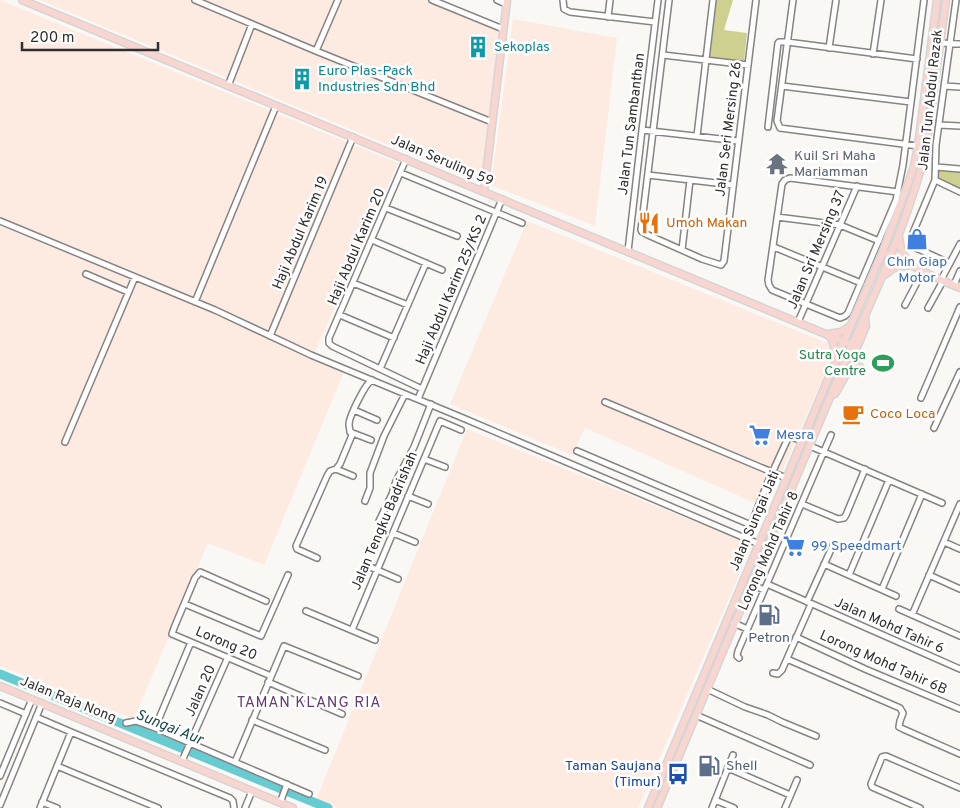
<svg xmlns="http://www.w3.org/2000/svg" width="960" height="808" viewBox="0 0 960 808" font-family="Overpass,sans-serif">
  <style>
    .industrial { fill: #fdeae1 }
    .green { fill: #cdd08f }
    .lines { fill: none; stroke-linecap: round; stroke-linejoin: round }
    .river { stroke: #67cbd2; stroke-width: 9 }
    .minor-casing { stroke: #868482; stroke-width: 8 }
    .major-casing { stroke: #d6d5d5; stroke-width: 9 }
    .minor { stroke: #fff; stroke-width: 5 }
    .major { stroke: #f8d6cf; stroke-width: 6 }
    .labels { text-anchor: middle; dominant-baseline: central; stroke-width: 5; stroke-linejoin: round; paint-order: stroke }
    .culture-label { font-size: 14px; fill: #0d838f; stroke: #fff; text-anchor: start }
    .street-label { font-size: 14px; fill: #302f2e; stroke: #fff }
    .worship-label { font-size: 14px; fill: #5b616d; stroke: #fff; text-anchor: start }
    .food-label { font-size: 14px; fill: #c56008; stroke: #fff; text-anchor: start }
    .shop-label { font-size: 14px; fill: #366cbe; stroke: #fff; text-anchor: start }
    .leisure-label { font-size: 14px; fill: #27864d; stroke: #fff; text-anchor: end }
    .service-label { font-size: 14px; fill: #4e5e75; stroke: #fff }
    .transit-label { font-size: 14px; fill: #164399; stroke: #fff; text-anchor: end }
    .neighbourhood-label { font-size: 15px; letter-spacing: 1px; fill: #653a71; stroke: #fff }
    .water-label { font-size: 15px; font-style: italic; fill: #1a484b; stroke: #fff }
  </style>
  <rect width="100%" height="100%" fill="#faf8f5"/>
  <path class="industrial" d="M0 0 398 163 315 352 346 367 264 565 208 543 134 719 0 666Z
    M40 0H442L501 25 482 184Z
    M513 19 617 38 595 226 491 185Z
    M527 221 830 344 835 351 766 508 585 428 572 455 450 404Z
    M467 429 752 545 638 808H336L316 800Z"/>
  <path class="green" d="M716 0H733L724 30 747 33 744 62 710 58Z
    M938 171 960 172V191L937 179Z"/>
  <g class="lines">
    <path class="river" d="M0 674 328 808"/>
    <g class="minor-casing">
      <path id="minor" d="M195 0 316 51 492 122
        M432 0 503 29
        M497 0 506 4
        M563 0 564 9 570 12 655 22
        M669 0 641 230 642 232 648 235 702 259 721 265 724 261 756 0
        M793 0 777 121 780 128 926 147
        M608 17 610 0
        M940 43 960 44
        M829 48 836 0
        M316 51 338 0
        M873 54 881 0
        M663 55 748 65
        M228 86 252 24
        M782 86 911 102
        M944 86 960 87
        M939 125 960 126
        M768 127 778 43 779 42H787L917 59
        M642 130 738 141
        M697 136 713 0
        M406 159 329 338V343L332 346 422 389
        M936 167 960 169
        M401 173 522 223
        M648 175 733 185
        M935 180 960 192
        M898 192 790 178 785 180 782 184 768 280 769 285 772 290 840 318 845 316 848 313 896 200 903 165 924 0
        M386 208 457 236
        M777 217 840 225 879 241
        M0 221 215 310 311 355 463 418 759 544
        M372 240 442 270
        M774 247 861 283
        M682 250 690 180
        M628 251 642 130 658 0
        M949 263 914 247 912 245 910 240 935 180 936 145 956 0
        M86 274 128 292
        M941 280 960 244
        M353 283 408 305
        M954 285 960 271
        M195 302 276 106
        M905 305 923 271
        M928 308 943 281
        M340 315 394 338
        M798 322 857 186
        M270 336 353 137
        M380 369 426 263
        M921 398 960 307
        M418 399 502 199
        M605 402 786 478
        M354 410 377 420
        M934 428 960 372
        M350 432 371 440
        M65 442 135 277
        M810 446 942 503
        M577 451 751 525
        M424 459 445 467
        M336 469 353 476
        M408 496 428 504
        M365 501 370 488V473L384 436 405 394
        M802 504 838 519 844 518 846 515 865 469
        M379 521 392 494 396 481 414 447 431 404
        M393 533 415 542
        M746 538 767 484 789 436 802 441
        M944 542 960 549
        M317 558 297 549 296 546 327 476 330 471 336 469 340 464 352 435C349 430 348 425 350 419 353 410 365 384 372 380
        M824 564 896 596
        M368 566 398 579
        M849 575 889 480
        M929 575 960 589
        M751 584 764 590
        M767 584 960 669
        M882 589 922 494
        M266 601 200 572 195 578 174 628 172 634 271 676
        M807 602 833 545
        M185 604 261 636 288 575
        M899 609 960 636
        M306 611 375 640
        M912 615 960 504
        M734 623 747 629
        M352 630 440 421 461 430
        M796 637 865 669 960 709
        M739 658 737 656 738 651 831 435
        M787 659 900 708 903 713 900 721 899 727 903 729 960 754
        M773 673 778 674 782 670 811 604
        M268 682 342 714
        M707 689 745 707 768 715 782 722 816 736
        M0 703 26 714
        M696 715 810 765
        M36 717 71 732 230 798 233 801 234 808
        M252 720 325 750
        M126 723 136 721 155 728 309 794
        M155 728 191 642
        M182 761 228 657
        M235 762 284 646 358 676
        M57 766 158 808
        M728 768 790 795
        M0 776 32 699
        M715 800 734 808
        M42 802 57 808
        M280 803 287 784
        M0 805 42 703
        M40 808 71 732
        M245 808 252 791
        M712 808 733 755
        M785 808 797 780
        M920 808 872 787 871 784 882 757 886 756 960 788"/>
    </g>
    <g class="major-casing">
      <path id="major" d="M22 0 852 345
        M484 192 507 0
        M899 237C900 248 903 256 910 264
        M888 254 941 280 960 288
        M883 276 894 268 910 265
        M828 334 841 332 849 327
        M828 335C835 341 835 350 834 358
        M860 367 854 364 852 359 866 326 865 317
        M835 394 848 371 852 369 858 372
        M0 686 293 808
        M648 808 844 341 883 251 909 181 914 166 918 146 937 0
        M657 808 852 345C872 300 892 256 908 209 915 189 922 168 926 147L946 0"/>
    </g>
    <use href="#minor" class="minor"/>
    <use href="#major" class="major"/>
  </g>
  <defs>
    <g id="building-bare" transform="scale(1.725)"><path d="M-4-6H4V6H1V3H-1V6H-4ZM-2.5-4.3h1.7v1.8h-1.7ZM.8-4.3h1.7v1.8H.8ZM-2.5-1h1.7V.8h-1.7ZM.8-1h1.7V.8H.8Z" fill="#0f9aa8" stroke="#fff" stroke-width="2.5" paint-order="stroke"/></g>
    <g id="temple-bare" transform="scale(1.725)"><path d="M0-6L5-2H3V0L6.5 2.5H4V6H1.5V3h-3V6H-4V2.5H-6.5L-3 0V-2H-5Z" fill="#6b7280" stroke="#fff" stroke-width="2.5" paint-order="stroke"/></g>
    <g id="restaurant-bare" transform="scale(1.725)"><path d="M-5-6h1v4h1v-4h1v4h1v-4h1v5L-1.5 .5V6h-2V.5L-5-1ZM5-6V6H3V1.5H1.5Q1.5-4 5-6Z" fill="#e8710a" stroke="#fff" stroke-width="2.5" paint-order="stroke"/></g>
    <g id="shop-bare" transform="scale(1.725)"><path d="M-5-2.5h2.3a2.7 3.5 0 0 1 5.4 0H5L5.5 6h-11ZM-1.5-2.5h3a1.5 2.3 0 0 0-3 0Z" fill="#3f7fe0" stroke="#fff" stroke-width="2.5" paint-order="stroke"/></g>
    <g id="stadium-bare" transform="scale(1.725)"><path d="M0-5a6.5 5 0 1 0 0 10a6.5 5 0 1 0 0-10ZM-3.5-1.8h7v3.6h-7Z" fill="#2e9e5b" stroke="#fff" stroke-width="2.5" paint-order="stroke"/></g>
    <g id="cafe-bare" transform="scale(1.725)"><path d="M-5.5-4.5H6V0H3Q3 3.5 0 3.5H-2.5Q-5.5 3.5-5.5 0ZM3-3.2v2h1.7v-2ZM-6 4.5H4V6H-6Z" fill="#e8710a" stroke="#fff" stroke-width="2.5" paint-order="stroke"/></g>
    <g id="supermarket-bare" transform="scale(1.725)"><path d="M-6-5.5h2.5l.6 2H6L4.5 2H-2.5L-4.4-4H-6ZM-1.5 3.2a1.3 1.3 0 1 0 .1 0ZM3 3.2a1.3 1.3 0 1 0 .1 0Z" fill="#3f7fe0" stroke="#fff" stroke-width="2.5" paint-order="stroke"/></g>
    <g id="fuel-bare" transform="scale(1.725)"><path d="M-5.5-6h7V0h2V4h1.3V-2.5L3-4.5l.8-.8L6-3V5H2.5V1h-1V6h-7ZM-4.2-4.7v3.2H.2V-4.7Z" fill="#5c6f8a" stroke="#fff" stroke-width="2.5" paint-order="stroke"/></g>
    <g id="bus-bare" transform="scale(1.725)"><path d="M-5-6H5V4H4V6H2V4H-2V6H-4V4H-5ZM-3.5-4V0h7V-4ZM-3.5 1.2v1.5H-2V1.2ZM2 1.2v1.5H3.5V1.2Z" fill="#1a4fb4" stroke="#fff" stroke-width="2.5" paint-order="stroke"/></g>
  </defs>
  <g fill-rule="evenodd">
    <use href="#building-bare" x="478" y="47"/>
    <use href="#building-bare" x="302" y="79"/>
    <use href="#temple-bare" x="777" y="164"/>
    <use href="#restaurant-bare" x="649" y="223"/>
    <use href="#shop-bare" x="917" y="239"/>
    <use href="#stadium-bare" x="883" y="363"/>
    <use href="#cafe-bare" x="853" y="414"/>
    <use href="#supermarket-bare" x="760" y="435"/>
    <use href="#supermarket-bare" x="794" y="546"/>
    <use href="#fuel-bare" x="769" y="615"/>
    <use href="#fuel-bare" x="709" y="766"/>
    <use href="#bus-bare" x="678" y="774"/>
  </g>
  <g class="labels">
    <g class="culture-label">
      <text x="494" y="47">Sekoplas</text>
      <text x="318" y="71">Euro Plas-Pack<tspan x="318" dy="16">Industries Sdn Bhd</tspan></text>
    </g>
    <g class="street-label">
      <text transform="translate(931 100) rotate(-84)">Jalan Tun Abdul Razak</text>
      <text transform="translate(632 124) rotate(-83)">Jalan Tun Sambanthan</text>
      <text transform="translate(729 129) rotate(-83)">Jalan Seri Mersing 26</text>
      <text transform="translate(442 161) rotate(23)">Jalan Seruling 59</text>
      <text transform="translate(301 233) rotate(-67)">Haji Abdul Karim 19</text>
      <text transform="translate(357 247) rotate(-67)">Haji Abdul Karim 20</text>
      <text transform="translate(817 250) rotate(-67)">Jalan Sri Mersing 37</text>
      <text transform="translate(452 290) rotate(-67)">Haji Abdul Karim 25/KS 2</text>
      <text transform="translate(385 521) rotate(-67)">Jalan Tengku Badrishah</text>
      <text transform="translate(755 521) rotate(-67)">Jalan Sungai Jati</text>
      <text transform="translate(769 551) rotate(-66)">Lorong Mohd Tahir 8</text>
      <text transform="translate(889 626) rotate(24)">Jalan Mohd Tahir 6</text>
      <text transform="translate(226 644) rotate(23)">Lorong 20</text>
      <text transform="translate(883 663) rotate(24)">Lorong Mohd Tahir 6B</text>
      <text transform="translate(201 691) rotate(-66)">Jalan 20</text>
      <text transform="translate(68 700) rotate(22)">Jalan Raja Nong</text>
    </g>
    <g class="worship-label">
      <text x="794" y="156">Kuil Sri Maha<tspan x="794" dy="16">Mariamman</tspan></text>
    </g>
    <g class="food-label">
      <text x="666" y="223">Umoh Makan</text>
      <text x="870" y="414">Coco Loca</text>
    </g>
    <g class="shop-label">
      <text x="917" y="262" text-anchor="middle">Chin Giap<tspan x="917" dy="16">Motor</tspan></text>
      <text x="776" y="435">Mesra</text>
      <text x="811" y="546">99 Speedmart</text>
    </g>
    <g class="leisure-label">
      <text x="866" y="355">Sutra Yoga<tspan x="866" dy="16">Centre</tspan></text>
    </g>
    <g class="service-label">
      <text x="769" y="638">Petron</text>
      <text x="726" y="766" text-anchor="start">Shell</text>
    </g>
    <g class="transit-label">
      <text x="661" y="766">Taman Saujana<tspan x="661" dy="16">(Timur)</tspan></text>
    </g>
    <g class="neighbourhood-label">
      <text x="309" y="703">TAMAN KLANG RIA</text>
    </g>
    <g class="water-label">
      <text transform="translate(169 728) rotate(22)">Sungai Aur</text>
    </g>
  </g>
  <path d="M22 42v8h136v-8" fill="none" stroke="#302f2e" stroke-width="2.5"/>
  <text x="30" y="42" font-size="15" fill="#302f2e" stroke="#ffffff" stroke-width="4" paint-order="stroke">200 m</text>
</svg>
